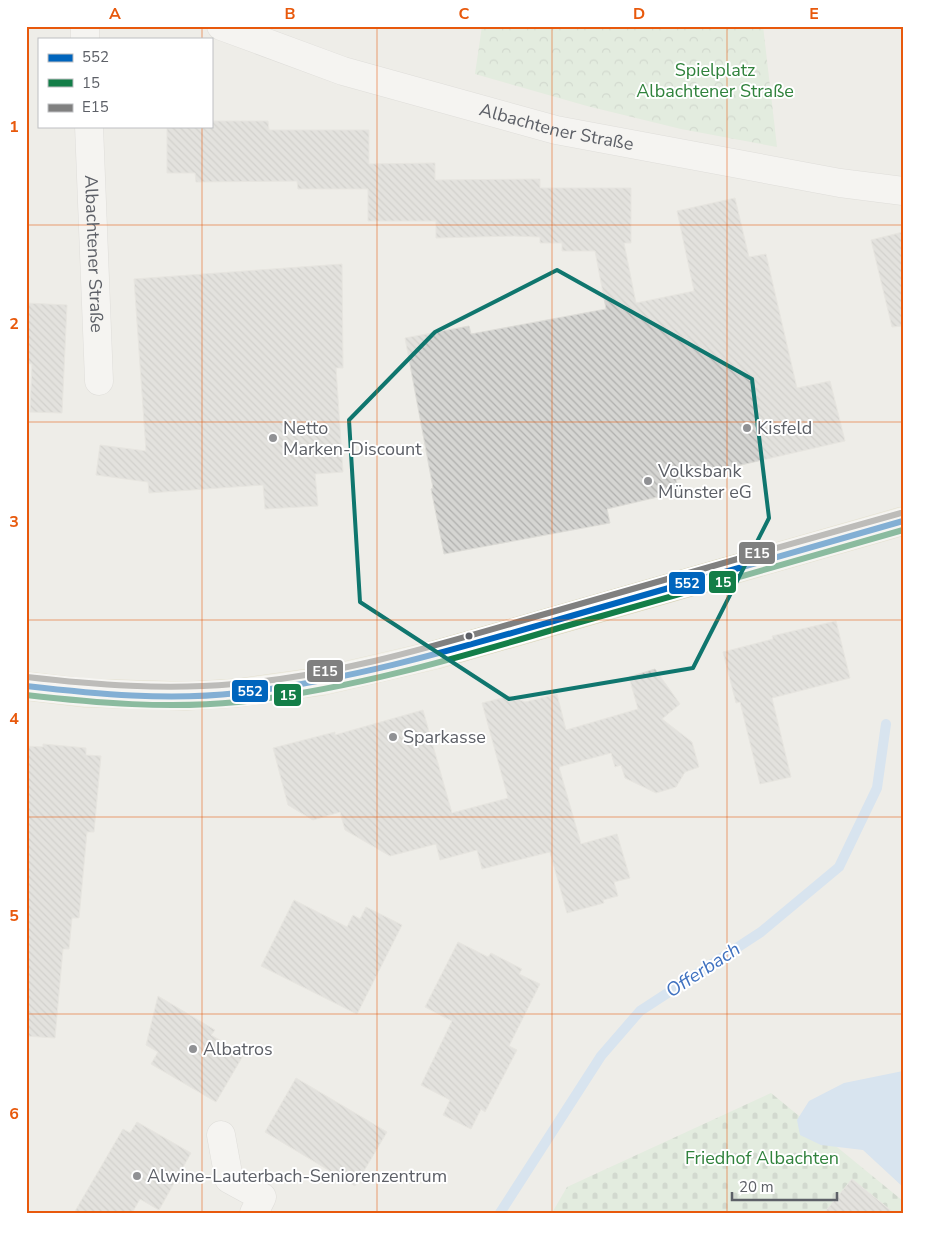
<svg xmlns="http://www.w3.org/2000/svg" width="929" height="1239" viewBox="0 0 929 1239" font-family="'Nunito Sans',sans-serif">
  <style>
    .forest { fill: url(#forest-crowns) }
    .cemetery { fill: url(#cemetery-stones) }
    .water { fill: #bcd9f8 }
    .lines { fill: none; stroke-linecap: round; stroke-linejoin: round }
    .stream { stroke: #bcd9f8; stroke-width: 10 }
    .building { fill: url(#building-back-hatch); stroke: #dddcd7 }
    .minor-casing { stroke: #cbcbca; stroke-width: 29 }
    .major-casing { stroke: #d7d1b5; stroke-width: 29 }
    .minor { stroke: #fcfcfc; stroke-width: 28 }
    .major { stroke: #f3f3e9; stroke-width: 28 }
    .bus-1-casing { stroke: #fff; stroke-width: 10 }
    .bus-2-casing { stroke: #fff; stroke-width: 10 }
    .bus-3-casing { stroke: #fff; stroke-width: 10 }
    .bus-1 { stroke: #0065bd; stroke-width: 6 }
    .bus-2 { stroke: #137e48; stroke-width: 6 }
    .bus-3 { stroke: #808080; stroke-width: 6 }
    .marked { fill: none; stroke: #0f766e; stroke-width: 4; stroke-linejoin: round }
    .grid { fill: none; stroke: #e8590c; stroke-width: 1; stroke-opacity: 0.55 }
    .poi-dot { fill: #909194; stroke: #fff; stroke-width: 2 }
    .bus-dot { fill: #5d6067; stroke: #fff; stroke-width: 2 }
    .labels { text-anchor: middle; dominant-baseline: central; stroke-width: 4; stroke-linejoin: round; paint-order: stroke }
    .park-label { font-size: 18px; fill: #30823c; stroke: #fff }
    .street-label { font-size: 18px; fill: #5d6067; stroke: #fff }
    .poi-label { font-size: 18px; fill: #5d6067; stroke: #fff; text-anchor: start }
    .water-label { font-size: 19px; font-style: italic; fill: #4072c0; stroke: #fff }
    .line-badge { stroke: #fff; stroke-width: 2 }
    .badge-label { font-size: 14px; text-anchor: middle; font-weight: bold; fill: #fff }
    .neatline { fill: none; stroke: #e8590c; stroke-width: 2 }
    .grid-label { font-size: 16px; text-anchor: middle; font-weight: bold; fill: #e8590c }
  </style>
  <defs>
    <pattern id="forest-crowns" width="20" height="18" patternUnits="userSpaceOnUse" patternTransform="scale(1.25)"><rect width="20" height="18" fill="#d5ebd5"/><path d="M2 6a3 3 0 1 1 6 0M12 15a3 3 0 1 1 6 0" fill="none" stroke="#b0c2b1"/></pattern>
    <pattern id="cemetery-stones" width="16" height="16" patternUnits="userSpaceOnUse" patternTransform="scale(1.25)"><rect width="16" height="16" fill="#d5ebd5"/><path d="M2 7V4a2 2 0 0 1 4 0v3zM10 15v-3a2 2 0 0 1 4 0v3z" fill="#b0c2b1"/></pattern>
    <pattern id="building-back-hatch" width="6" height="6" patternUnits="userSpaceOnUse" patternTransform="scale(1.25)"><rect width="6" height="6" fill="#d5d5d2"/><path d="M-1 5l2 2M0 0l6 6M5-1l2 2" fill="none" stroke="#b0b0ae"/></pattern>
  </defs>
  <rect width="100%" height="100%" fill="#eeede8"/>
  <path class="forest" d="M482 26H763L777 147 681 129 587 106 475 74Z"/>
  <path class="cemetery" d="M771 1093 903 1201V1213H552L567 1187Z"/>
  <path class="water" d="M903 1071V1187L863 1150 821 1145 800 1135 797 1120 809 1101 844 1083Z"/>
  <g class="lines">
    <path class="stream" d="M500 1213 601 1056 640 1011 761 932 839 867 877 788 886 724"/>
  </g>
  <path class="building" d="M211 121H268L269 130H369V164L435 163V180L540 179V188H631V243H624L636 303 694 291 677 211 735 198 749 257 766 254 797 388 830 381 845 441 676 480 679 492 607 509 610 523 444 554 431 489 433 488 405 338 469 326 471 334 606 309 595 251H562V243H540V237L514 236 436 238V221H368V189H298L297 181 196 182 195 173H167V126H211Z
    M903 232V326L892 327 871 240Z
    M342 264 343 368H336L343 472 315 474 318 506 265 509 263 485 149 493 148 482 96 475 100 445 146 451 134 279Z
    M26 303 67 305 62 413 30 412 32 364 26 363Z
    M836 621 850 678 772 698 791 777 760 784 740 702 736 703 723 652 773 639 772 636Z
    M655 669 680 704 662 719 692 742 699 767 685 772 676 787 656 793 625 778 621 765 615 767 611 753 559 767 581 844 617 834 630 878 614 882 618 896 603 900 604 903 567 913 550 852 482 869 477 850 440 860 436 844 390 856 345 830 340 812 313 820 288 805 273 748 335 732V735L423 710 452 813 508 798 482 703 510 696 525 702 557 694 566 730 638 709 629 677Z
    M43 744 86 748V755L101 756 94 832H87L79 918H72L69 949H63L55 1038 26 1036V746L43 747Z
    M294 900 347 927 353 915 360 919 366 907 402 925 357 1014 261 966Z
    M458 942 488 957 491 953 522 969 519 974 540 984 509 1046 517 1050 485 1112 481 1109 471 1129 443 1115 450 1100 421 1085 452 1021 425 1007Z
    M158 996 215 1030 211 1035 244 1054 216 1102 151 1064 158 1052 146 1045Z
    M296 1078 387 1132 355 1186 265 1132Z
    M137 1122 191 1153 159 1210 140 1199 132 1213H74L123 1129 130 1133Z
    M852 1179 894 1213H824Z"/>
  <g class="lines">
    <g class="minor-casing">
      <g id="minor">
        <path d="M85 26V39"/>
        <path id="s1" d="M221 26 343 71 556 130 840 183 903 191"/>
        <path id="s2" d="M89 126 99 381"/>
        <path d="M221 1135 229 1179 262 1197 254 1213"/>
      </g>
    </g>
    <g class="major-casing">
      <path id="major" d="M26 686 86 693 186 696 237 693 323 681 435 655 903 521"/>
    </g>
    <use href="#minor" class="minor"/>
    <use href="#major" class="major"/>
    <g class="bus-1-casing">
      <path id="bus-1" d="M26 686C96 694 168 701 238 693 349 681 456 649 564 618 677 586 790 553 903 521"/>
    </g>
    <g class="bus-2-casing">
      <path id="bus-2" d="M26 695C96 703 168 709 238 702 348 690 454 659 559 628 674 596 788 563 903 530"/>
    </g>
    <g class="bus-3-casing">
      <path id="bus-3" d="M27 677C96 685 165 690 234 684 340 676 444 643 545 614 664 580 782 546 901 513"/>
    </g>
    <use href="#bus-1" class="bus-1"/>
    <use href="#bus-2" class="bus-2"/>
    <use href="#bus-3" class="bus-3"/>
  </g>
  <path d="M0 0H929V1239H0ZM557 270 752 379 769 518 693 668 509 699 360 602 349 420 435 332Z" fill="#eeede8" fill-opacity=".55" fill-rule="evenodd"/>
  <path class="marked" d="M557 270 752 379 769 518 693 668 509 699 360 602 349 420 435 332Z"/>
  <path class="grid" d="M202 26V39M377 26V1213M552 26V1213M727 26V1213M202 126V1213M26 225H903M26 422H903M26 620H903M26 817H903M26 1014H903"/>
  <g class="poi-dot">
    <circle cx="747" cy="428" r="5"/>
    <circle cx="273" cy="438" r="5"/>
    <circle cx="648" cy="481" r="5"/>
    <circle cx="393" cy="737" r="5"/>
    <circle cx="193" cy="1049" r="5"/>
    <circle cx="137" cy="1176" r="5"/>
  </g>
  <circle class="bus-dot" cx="469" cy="636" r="4.5"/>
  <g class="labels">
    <g class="park-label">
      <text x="715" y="70">Spielplatz<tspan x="715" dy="21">Albachtener Straße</tspan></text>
      <text x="762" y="1158">Friedhof Albachten</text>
    </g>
    <g class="street-label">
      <text stroke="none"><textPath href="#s1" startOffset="351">Albachtener Straße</textPath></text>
      <text stroke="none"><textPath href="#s2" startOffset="128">Albachtener Straße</textPath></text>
    </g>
    <g class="poi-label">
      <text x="283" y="428">Netto<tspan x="283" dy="21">Marken-Discount</tspan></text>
      <text x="757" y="428">Kisfeld</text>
      <text x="658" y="471">Volksbank<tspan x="658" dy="21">Münster eG</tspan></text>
      <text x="403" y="737">Sparkasse</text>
      <text x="203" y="1049">Albatros</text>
      <text x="147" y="1176">Alwine-Lauterbach-Seniorenzentrum</text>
    </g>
    <g class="water-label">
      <text transform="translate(703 970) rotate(-33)">Offerbach</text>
    </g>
  </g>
  <g class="line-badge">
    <rect x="738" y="541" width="38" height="24" rx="5" fill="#808080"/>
    <rect x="708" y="570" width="29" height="24" rx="5" fill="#137e48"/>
    <rect x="668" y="571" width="38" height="24" rx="5" fill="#0065bd"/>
    <rect x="306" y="659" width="38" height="24" rx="5" fill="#808080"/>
    <rect x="231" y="679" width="38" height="24" rx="5" fill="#0065bd"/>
    <rect x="273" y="683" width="29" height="24" rx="5" fill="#137e48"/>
  </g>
  <g class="badge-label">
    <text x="757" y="558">E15</text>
    <text x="723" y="587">15</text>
    <text x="687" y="588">552</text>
    <text x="325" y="676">E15</text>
    <text x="250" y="696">552</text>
    <text x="288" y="700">15</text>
  </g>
  <rect width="929" height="1239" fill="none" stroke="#ffffff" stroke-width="55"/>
  <rect x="38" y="38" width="175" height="90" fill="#ffffff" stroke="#bebfc2"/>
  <rect x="48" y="54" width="25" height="8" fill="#0065bd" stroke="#bebfc2"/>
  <text x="82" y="62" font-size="15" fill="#5d6067">552</text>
  <rect x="48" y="79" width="25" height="8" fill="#137e48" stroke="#bebfc2"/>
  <text x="82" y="88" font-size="15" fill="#5d6067">15</text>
  <rect x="48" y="104" width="25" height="8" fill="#808080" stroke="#bebfc2"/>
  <text x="82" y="112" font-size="15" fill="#5d6067">E15</text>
  <path d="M732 1192v8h105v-8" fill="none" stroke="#5d6067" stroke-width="2.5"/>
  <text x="739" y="1192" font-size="15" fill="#5d6067" stroke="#ffffff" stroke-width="4" paint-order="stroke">20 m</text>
  <rect x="28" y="28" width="874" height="1184" class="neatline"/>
  <g class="grid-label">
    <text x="115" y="19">A</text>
    <text x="290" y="19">B</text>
    <text x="464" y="19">C</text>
    <text x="639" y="19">D</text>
    <text x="814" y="19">E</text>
    <text x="14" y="132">1</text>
    <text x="14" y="329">2</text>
    <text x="14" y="527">3</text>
    <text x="14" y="724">4</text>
    <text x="14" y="921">5</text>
    <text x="14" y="1119">6</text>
  </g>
</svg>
